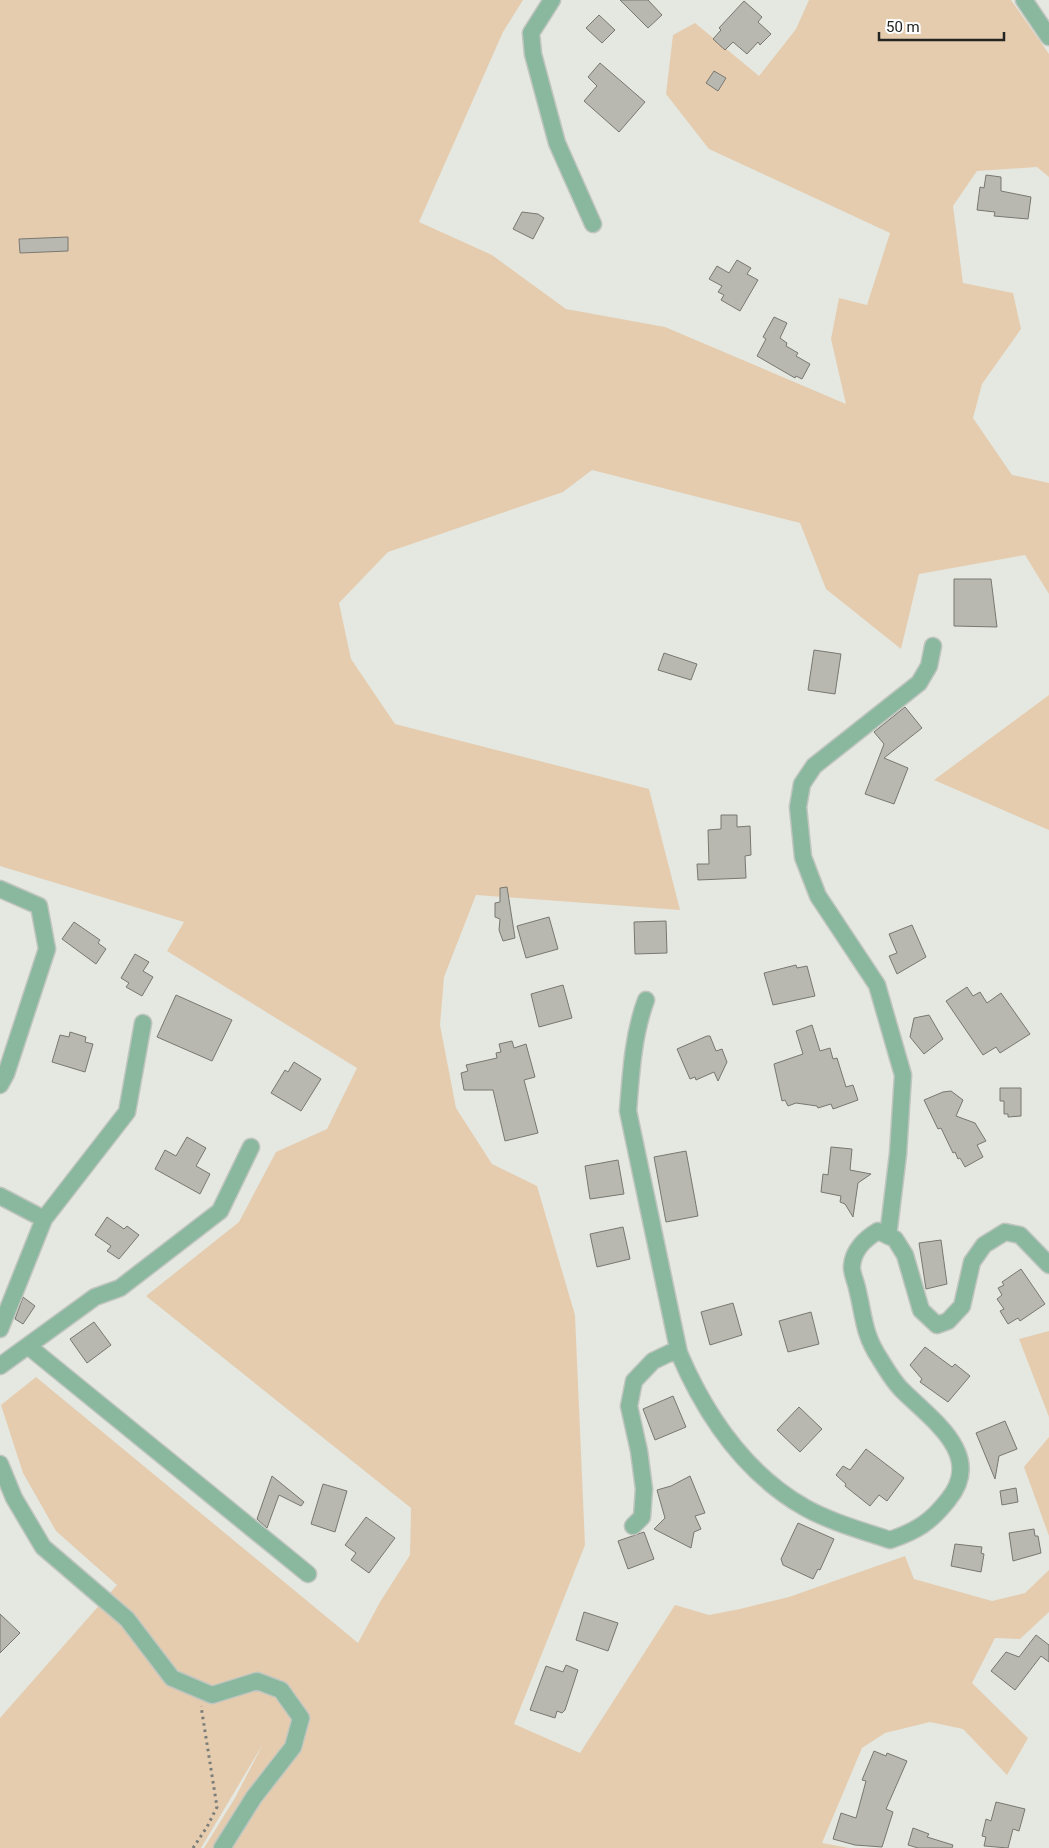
<svg xmlns="http://www.w3.org/2000/svg" width="1049" height="1848" viewBox="0 0 1049 1848" font-family="Roboto,sans-serif">
  <style>
    .green { fill: #e5ccaf }
    .building { fill: #b9b8b0; stroke: #797870 }
    .lines { fill: none; stroke-linecap: round; stroke-linejoin: round }
    .minor-casing { stroke: #c1c5bf; stroke-width: 19 }
    .path { stroke: #7b7d79; stroke-width: 3; stroke-dasharray: 2.5 4; stroke-linecap: butt }
    .minor { stroke: #89b89f; stroke-width: 16 }
  </style>
  <rect width="100%" height="100%" fill="#e4e8e1"/>
  <path class="green" d="M0 0H523L503 32 419 222 492 255 566 309 665 327 846 404 831 339 839 298 867 305 890 233 709 149 666 94 673 35 695 23 759 76 796 29 809 0H1011L1049 54V177L1037 167 977 171 953 206 963 283 1013 293 1021 329 982 384 973 418 1012 475 1049 483V594L1025 555 919 574 901 649 826 589 800 523 592 470 563 492 388 552 339 603 351 659 395 724 649 789 680 910 476 895 444 977 440 1025 456 1108 492 1164 537 1186 575 1315 585 1545 514 1724 580 1753 675 1605 709 1615 740 1609 789 1597 905 1556 914 1579 992 1601 1025 1593 1049 1570V1612L1020 1639 995 1638 972 1683 1028 1738 1007 1775 963 1729 930 1722 885 1733 862 1748 822 1843 849 1848H204L235 1798 263 1744 201 1848H0V1718L117 1585 56 1531 23 1473 1 1405 36 1377 358 1643 380 1602 410 1555 411 1508 146 1296 239 1222 276 1152 327 1129 357 1068 167 951 184 922 0 866Z
    M1049 695V830L934 780Z
    M1049 1331V1417L1019 1339Z
    M1049 1437V1536L1024 1467Z"/>
  <path class="building" d="M620 0H648L662 15 648 28Z
    M744 1 762 17 758 22 771 34 760 45 758 42 747 54 733 42 725 50 713 39 721 30 719 28Z
    M599 15 615 30 602 43 586 28Z
    M600 63 645 102 619 132 584 101 597 86 588 77Z
    M714 71 726 78 718 91 706 83Z
    M986 175 1001 177V191L1031 197 1028 219 994 216 995 212 977 210 980 187 984 188Z
    M522 212 538 214 544 218 533 239 513 229Z
    M68 237V251L20 253 19 239Z
    M737 260 751 268 747 274 758 280 740 311 721 300 724 295 718 292 722 286 709 279 717 266 729 273Z
    M774 317 787 323 780 338 787 343 786 346 798 353 796 356 810 364 802 379 796 376 795 378 757 356 766 339 763 337Z
    M954 579H991L997 627 954 626Z
    M814 650 841 654 835 694 808 690Z
    M664 653 697 664 691 680 658 670Z
    M905 707 922 728 884 758 908 768 894 804 865 794 884 744 874 732Z
    M721 815H737V827L750 826 751 855 745 856 746 878 698 880 697 864H709L708 830 721 829Z
    M507 887 515 938 503 941 499 930 500 919 495 917V903L500 902V888Z
    M549 917 558 949 526 958 517 926Z
    M666 921 667 953 635 954 634 922Z
    M74 922 100 940 98 943 106 949 96 964 62 939Z
    M912 925 926 957 897 974 889 956 897 953 889 934Z
    M135 954 149 962 143 971 153 977 142 996 126 987 129 983 121 978Z
    M796 965 797 968 807 966 815 996 773 1005 764 973Z
    M563 985 572 1018 539 1027 531 994Z
    M967 987 973 996 980 992 987 1003 1001 993 1030 1034 1000 1053 996 1047 983 1055 946 1001Z
    M176 995 232 1020 212 1061 157 1037Z
    M929 1015 943 1039 924 1054 910 1037 914 1018Z
    M812 1025 820 1051 830 1048 833 1059 837 1058 846 1087 853 1085 858 1100 833 1109 831 1104 818 1108 817 1106 796 1103 788 1106 785 1100 782 1101 774 1064 803 1054 796 1031Z
    M70 1032 86 1037 85 1042 93 1044 85 1072 52 1062 60 1035 69 1037Z
    M707 1036H710L716 1051 722 1049 727 1062 718 1081 714 1072 696 1080 695 1077 690 1079 677 1049Z
    M512 1041 514 1048 526 1044 535 1077 524 1080 538 1133 505 1141 493 1090H464L461 1073 468 1071 466 1065 497 1058 496 1053 501 1052 499 1044Z
    M294 1062 321 1079 301 1111 271 1093 285 1070 288 1072Z
    M1000 1088H1021V1116L1008 1117V1114H1004V1101H1000Z
    M951 1091 963 1100 956 1116 975 1123 986 1141 977 1145 983 1157 965 1167 960 1158 958 1159 955 1152 953 1153 941 1128 938 1129 924 1100 943 1092Z
    M187 1137 206 1148 196 1166 210 1174 200 1194 155 1169 165 1150 176 1156Z
    M831 1147 852 1149 850 1170 871 1174 858 1183 853 1217 845 1204 840 1202 841 1196 821 1192 823 1174 828 1175Z
    M686 1151 698 1216 666 1222 654 1157Z
    M618 1160 624 1194 590 1199 585 1166Z
    M107 1217 124 1229 127 1226 139 1235 119 1259 107 1251 111 1246 95 1235Z
    M623 1227 630 1259 597 1267 590 1234Z
    M941 1240 947 1284 926 1289 919 1243Z
    M1021 1269 1045 1304 1020 1321 1018 1318 1008 1324 1000 1311 1004 1309 997 1299 1002 1295 998 1288 1004 1285 1002 1282Z
    M23 1297 35 1306 23 1324 15 1319Z
    M733 1303 742 1335 710 1345 701 1312Z
    M811 1312 819 1344 788 1352 779 1321Z
    M94 1322 111 1345 87 1363 70 1339Z
    M925 1347 952 1367 955 1364 970 1376 948 1402 920 1382 922 1379 910 1365Z
    M673 1396 686 1427 655 1440 643 1409Z
    M799 1407 822 1429 800 1452 777 1430Z
    M1005 1421 1017 1449 999 1456 995 1479 976 1433Z
    M866 1449 904 1478 887 1501 879 1495 870 1506 845 1486 846 1484 836 1475 843 1466 850 1470Z
    M272 1476 304 1502 301 1506 279 1495 267 1528 257 1519Z
    M690 1476 705 1513 695 1516 701 1529 694 1532 691 1548 654 1529 665 1518 657 1490 671 1486Z
    M323 1484 347 1491 335 1532 311 1524Z
    M1016 1488 1018 1502 1002 1505 1000 1491Z
    M366 1517 395 1538 369 1573 351 1560 356 1553 345 1545Z
    M798 1523 834 1539 820 1570 818 1569 813 1579 783 1565 781 1559Z
    M1034 1529 1035 1536H1038L1041 1553 1013 1561 1009 1533Z
    M644 1532 654 1559 628 1569 618 1541Z
    M955 1544 982 1547 981 1553 984 1554 981 1572 951 1566Z
    M584 1612 618 1623 608 1651 576 1640Z
    M0 1614 20 1633 0 1653Z
    M1036 1635 1049 1645V1662L1041 1656 1015 1690 991 1671 1006 1652 1019 1657Z
    M566 1665 578 1670 565 1710 562 1713 557 1711 555 1718 530 1710 546 1666 563 1672Z
    M874 1751 886 1756 887 1753 907 1761 886 1809 893 1812 882 1847 855 1845 833 1839 841 1813 856 1818 866 1781 862 1780Z
    M996 1802 1025 1809 1019 1831 1013 1829 1008 1848 984 1846 986 1837 982 1836 986 1819 991 1821Z
    M913 1828 929 1834 927 1837 953 1845 952 1848H918L908 1845Z"/>
  <g class="lines">
    <g class="minor-casing">
      <path id="minor" d="M552 0 531 33 533 54 557 143 593 224
        M1024 0 1049 37
        M0 889 39 906 47 949 6 1074 0 1085
        M646 1000C633 1035 631 1073 628 1111L679 1353C705 1414 745 1473 804 1507 828 1521 863 1531 890 1540 916 1531 930 1523 948 1500 985 1455 932 1420 902 1390 894 1382 886 1369 880 1359 863 1334 864 1315 857 1288 856 1282 851 1272 852 1266 853 1250 866 1238 878 1231L895 1239 905 1255 921 1310 937 1325 948 1321 962 1306 972 1262 984 1245 1005 1232 1020 1235 1049 1265
        M0 1196 44 1219
        M888 1236 898 1154 903 1075 877 985 818 896 803 857 798 807 802 784 814 766 919 683 929 666 933 646
        M0 1329 44 1219 127 1112 143 1023
        M28 1346 308 1574
        M0 1366 95 1297 120 1288 220 1211 251 1147
        M0 1464 14 1498 43 1547 127 1619 172 1678 212 1695 257 1681 281 1690 301 1718 293 1747 254 1797 222 1848
        M633 1526 642 1517 644 1489 639 1451 629 1406 634 1381 653 1361 678 1349"/>
    </g>
    <path class="path" d="M193 1848 207 1827 217 1807 201 1706"/>
    <use href="#minor" class="minor"/>
  </g>
  <path d="M879 32v8h125v-8" fill="none" stroke="#242523" stroke-width="2.5"/>
  <text x="886" y="32" font-size="15" fill="#242523" stroke="#ffffff" stroke-width="4" paint-order="stroke">50 m</text>
</svg>
